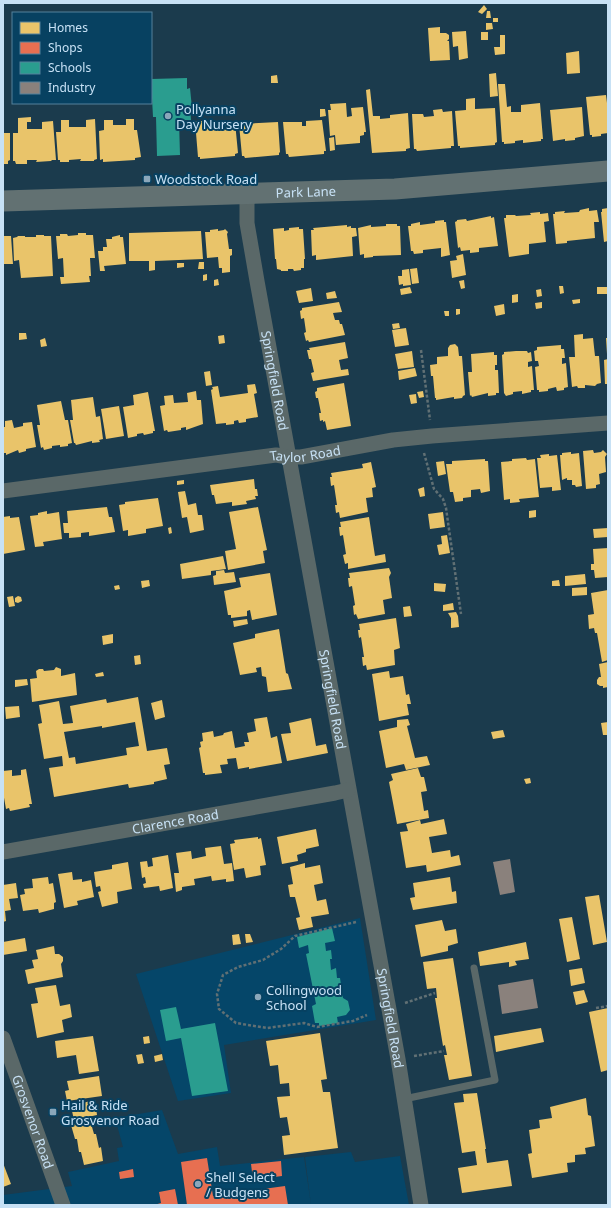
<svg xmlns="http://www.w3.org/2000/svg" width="611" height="1208" viewBox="0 0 611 1208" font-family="'Noto Sans',sans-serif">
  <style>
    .built { fill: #054669 }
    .homes { fill: #e9c46a; fill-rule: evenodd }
    .shops { fill: #e76f51 }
    .schools { fill: #2a9d8f }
    .industry { fill: #8a817c }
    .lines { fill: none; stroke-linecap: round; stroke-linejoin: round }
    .path { stroke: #617074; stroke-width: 2.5; stroke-dasharray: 3 2; stroke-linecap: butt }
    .service { stroke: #5a6868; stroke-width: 7 }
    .minor { stroke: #5a6868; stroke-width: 15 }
    .secondary { stroke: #627172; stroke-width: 21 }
    .poi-dot { fill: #8ba7ba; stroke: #074161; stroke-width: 1.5 }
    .labels { text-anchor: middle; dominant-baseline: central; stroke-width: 4; stroke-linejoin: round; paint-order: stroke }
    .poi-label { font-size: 13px; fill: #c7e1f5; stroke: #074161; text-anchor: start }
    .street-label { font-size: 13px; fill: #c7e1f5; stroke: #074161 }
  </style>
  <rect width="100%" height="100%" fill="#1b3b4d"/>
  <path class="built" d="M360 918 376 1020 224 1045 231 1093 178 1101 136 974Z
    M162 1110 178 1154 217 1147 220 1166 304 1157 311 1205H3V1195L72 1186 68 1172 119 1161 117 1148 123 1147 115 1118Z
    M351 1152 355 1162 400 1156 409 1205H311L305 1157Z"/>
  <path class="homes" d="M484 5 487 9 482 14 478 12Z
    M487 11H490L491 18H486Z
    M493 18H498V22H493Z
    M486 23H492L493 29 486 30Z
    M440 27V33H446L449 35V39L447 41H449L450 60 430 61 428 28Z
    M466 31 468 58 459 60 458 46 453 47 452 32Z
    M481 32H488V40H481Z
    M500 35H505V54L495 55 494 47H500Z
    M579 51 580 73 567 74 566 53Z
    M496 73 498 96 490 97 489 74Z
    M277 75 278 83H271V76Z
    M498 84H505L507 107 511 106V112H521V105L540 103 543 139H541V141L523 143V140L515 141V143L504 144V142H502Z
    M370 89 373 116H380V119L390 118V115L408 113 410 148 406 149V151L372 153 366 90Z
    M606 95 607 103H608V133L601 134V136L592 137V135H590L586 97Z
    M475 98V109L495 108 497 142 495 143V145L460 148V146H458L455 111 466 110V99Z
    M346 103 347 117 352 116 351 108 363 107 366 132H364V135L360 136V143L336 145 335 135 330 136 328 110H331L330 104Z
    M582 107 584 136 575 138V140L565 141V139L553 141 550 110Z
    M320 109H325L326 116 320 117Z
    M442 109 443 112 452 111 454 146H451V148L417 151 416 149H414L412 114H423L424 117 434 116 433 110Z
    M31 117V122H27V129H42V122L53 121 56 160H52L51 161 36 162 37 160H27V164H16L15 161H13V133H18V118Z
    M95 119 97 159 94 160V161H80L81 159 69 160V162H60V160H58L56 132H61V120H69V127H86V120Z
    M126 119H134V130H137L141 157 135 158V160L103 162V159L100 160 99 131 104 130V120H113V125H126Z
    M322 120 326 151H324V154L289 157 288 154H286L283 122H302V126H306V121Z
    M195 121H202L203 125 235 122 238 153 235 154V156L200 159V157H198Z
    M278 122 280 152 279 153V155L245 158 244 156H242L239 124Z
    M3 133H10V160L8 161V164H3Z
    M334 137 335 150 330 151 329 138Z
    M589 208V211L597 210 599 222H594L595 238 567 241V243L556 244 553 214H555V212L565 211 564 213 579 212 580 210Z
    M608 208V241L604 242 601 212H602V209Z
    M540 212V214L548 213 549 221 544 222 546 242 529 244V254L509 257 504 218H506V215H515L516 216 531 215 530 213Z
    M491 216V218L494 217 498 246 479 248V252L470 253V250L461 251 460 247 458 248 455 222 457 221V220L466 219 467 221Z
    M444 220V222H446L450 255 441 257V248L423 250V253L414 254 413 251H411L408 226H411V224L420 222V225L435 223V221Z
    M386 224H397V226H400L401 255 373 256V257L364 258V254L360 255 358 228 371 225V227L386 226Z
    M347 225V227L351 226V228H356L357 236 352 237 353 256 316 260V255L312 256 311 230H314L313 228Z
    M299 227V229H303L305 259H304V268H301V270L294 271 293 269H288V271H281V270L277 269 276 259H275L273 229 284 228V231L289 230V228Z
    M218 229V231L224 230 225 229 228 232 227 234 229 249H232V255L230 256V272L222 273V268H219L218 257 207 258 205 232H210V230Z
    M201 231 203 259 155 261V270L149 271V261H129V233Z
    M78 233H86V235H93L95 258H90L91 276H89L90 282 61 284 60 277H64L63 258 58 259 56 236H60V234H67L68 236 78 235Z
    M36 235H44V236H51L53 276 21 278 19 260 14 261 13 238 17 237 18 236H25V237H36Z
    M120 235V237H123L126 264 104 266 105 271H100L98 251H103V247H107L106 239H112V237Z
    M3 236H11L13 264H3Z
    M463 254 466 275 452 278 450 261 457 260 456 256Z
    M199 262H204V269H198Z
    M177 263H184V267L177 268Z
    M417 268 419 283 412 284 410 269Z
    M409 269 411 285 403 286V284L399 285 398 276H402V270Z
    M207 274V280L203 281V275Z
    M218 279 219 285 214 286V280Z
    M464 280 465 288 461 289 459 281Z
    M559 286H563L564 293 560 294Z
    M410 287 412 293 401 295 400 289Z
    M597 287H608V294H597Z
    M311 288 313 301 299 303 296 291Z
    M541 289 542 296 537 297 536 290Z
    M335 291 337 298 327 299 326 293Z
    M518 294V302L512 303V295Z
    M580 299V303L573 304 572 300Z
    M339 302 342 312 333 313 335 320H339L340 324H342L345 335 309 342 308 340 306 341 304 333 306 332 304 318 301 319 300 311 302 310V308Z
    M542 302V308L536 309 535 303Z
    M504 304 505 314 496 316 494 306Z
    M456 309H460V314L456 315Z
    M444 311H449V316H445Z
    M399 323 400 328 393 329 392 324Z
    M406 328 409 345 395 347 392 330Z
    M19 333H26L27 339 19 340Z
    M583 334V339L593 338 595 356H599L601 383 597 384 595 386 585 385V388H578L577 386 572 387 569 357H575L574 335Z
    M224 335 225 343 219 344 218 336Z
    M45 338 47 346 41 347 40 340Z
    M606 338H608V354H607Z
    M345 342 348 358 339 360 341 370 348 369 349 375 313 381 311 373 314 372 311 359H309L307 350H310L309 348Z
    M455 344 458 347 459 356H462L465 395 463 396 462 398 454 399V397L436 400V398H435L433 376H431L430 365 437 364V357L448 356V348L450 345Z
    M561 345V349H564L565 358H562V364L566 363 568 387 564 388V390L557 391 556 387 548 389V391L539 392V390H537L535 367 539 366 538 361H535L534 351 537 350V347Z
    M412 351 414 367 398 369 395 354Z
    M516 351H527L528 353 531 352 532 361 528 362V367L532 366 534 390H531V392L522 394V391L513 392V394L506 396 504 393 502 355 504 354V352Z
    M494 352V355H497V365H495V370H498L499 393H496V395L488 396V393L472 397 471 395 470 396 468 372H472L471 354Z
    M608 359V384H605L604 360Z
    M415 368 417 376 399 380 398 371Z
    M210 371 212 385 206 386 204 372Z
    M344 383 351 426 327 430 325 421 323 422V420L320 421 319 413H321L318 398H316L315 392 317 391V388Z
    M255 384 257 393 254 394 258 417 246 419V422L239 423 238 420 234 421V424L226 425V423L216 424 211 390 213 389 212 387 218 386 220 397 248 393 247 385Z
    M196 391 197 400H201L203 424 186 430V427L181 428V430L168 432 167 430 164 431 160 406 165 405 164 396 173 395 174 403 188 402 187 393Z
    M423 391 424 397 419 398 417 392Z
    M148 392 155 431H153V433L144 435 143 433 137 434V436L128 438 123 407 134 405 133 395Z
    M416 394 417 403 411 404 409 395Z
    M93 397 96 417 100 416 103 439 99 440 100 442 92 443V441L76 445 75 443H74L70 420H73L71 400Z
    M61 401 65 420H68L72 443 68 444V446L60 447V445L52 446V448L44 450 43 447 41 448 37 425H40L37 405Z
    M119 406 124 436 106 439 101 409Z
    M12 420 14 428 23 426V423L32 422 36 447 26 449V451L19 453 18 450 6 455V453H3V427H5V421Z
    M593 450 594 453 601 452 603 450 607 454 605 457 606 472 599 474 600 484 596 485V488L586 489 583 451Z
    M571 452V454L579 453 582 486 576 487 575 485H572V480H567V478L562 480 560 455H562V453Z
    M549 454V456L557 455 561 490 552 491V487L540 488 537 458H541L540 455Z
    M526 458 527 460 535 459 539 497 519 499 520 502 510 503V499L504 500 501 462 512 461V459Z
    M485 459V461H488L490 491 481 493 480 489 471 490V497L463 498V501L455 502 453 492H450L446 464H452V461Z
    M444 461 446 474 438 476 436 462Z
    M371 462 376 487 372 488 373 497 366 498 368 512 340 518 339 512 336 513 335 505H337L334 485 331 486 330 477H332L331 473 363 468 362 464Z
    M254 479 255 489H257L258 496H255L256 499 246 501 247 504 232 506V502L216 504 214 495H212L210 485Z
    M184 480V484L177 485V481Z
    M424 487 425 496 420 497 418 489Z
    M185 491 188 505 196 503 198 515H202L204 530 190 533 187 517 182 518 178 492Z
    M158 498 163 526 146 529V533L128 536V530L123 531 119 505 125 504V502Z
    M107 507 109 517H112L115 532 89 536V532L81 533V537L69 538V533H64L63 523H68L67 511Z
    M258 507 267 550 263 551 265 563 228 570 225 551 236 549 229 512Z
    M536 510V517L529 518V511Z
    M47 511V514L59 512 62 539 43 542 44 546 35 547 30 516 38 515V513Z
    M443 512 445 527 430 529 428 514Z
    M10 516V518L19 517 25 550 3 554V517Z
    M369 517 375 556 385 554 386 562 348 569V563L345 564 343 555 346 554 343 535 340 536 339 527H341L340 522Z
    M171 527 172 533 169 534 168 528Z
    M608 528V537L594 538 593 529Z
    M447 535 450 553 439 555 437 545 442 544 441 536Z
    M608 548V577L595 578 594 570H591V564H594L593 549Z
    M223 556 226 569 211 571V575L182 579 180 564Z
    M389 568 391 573 389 577 392 598 383 600 385 614 358 619 356 614 354 615 353 606 355 605 352 586 349 587 348 578H350L349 573Z
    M224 570 225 573 234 572 236 582 214 585 213 576 216 575V571Z
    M270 573 277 615 252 620 250 610 247 611V616L231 618V615H228L224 591 241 587 239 578Z
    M585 574 586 584 565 586V576Z
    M149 580 150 586 142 588 141 581Z
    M559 580 560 586H552V581Z
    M434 583 446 584 445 592 434 591Z
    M119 585 120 589 115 590 114 586Z
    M587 587V595L572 596V588Z
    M608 590V660L602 662 597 633H595L594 628 589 629 588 615 594 614 591 593Z
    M13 596 15 606 9 607 7 597Z
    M18 596 21 597 22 601 18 603 15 602V598Z
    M453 603 454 610 443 611V605Z
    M410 606 412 616 404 617 403 607Z
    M456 612 458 616 459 627 451 628V618L448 613Z
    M396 618 400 648 394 650 395 665 367 670 366 665 363 666 362 657H364L361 637 359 638 358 630H360L359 624Z
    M247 619 248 624 234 627 233 621Z
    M279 629 286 673 288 674 292 689 268 692 266 677 262 676 261 667 256 668 257 672 240 675 233 643 255 638V634Z
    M113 634V643L103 645 102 636Z
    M140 655 141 664 135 665 134 656Z
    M608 662V687L603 688V686H600L597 684V680L599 677H601L599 664Z
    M56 667 61 669V676L75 673 77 695 32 702 30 679 37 678 36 671 39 669H43L44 671 54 670Z
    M389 671 390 678 403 676 406 695 409 694 411 704H407L409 715 379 721 372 674Z
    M103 672 104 676 96 677 95 674Z
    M27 679 28 685 15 687V680Z
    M138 697 147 751 167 748 170 764 164 765 167 779 154 782V784L129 788 128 784 54 797 49 768 63 766 62 756 44 759 38 724 42 723 39 705 59 701 63 724 73 723 70 706 106 699 107 703ZM135 722 139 746 126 748 127 755 76 764 75 757 69 758 64 732 102 726V728Z
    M162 700 165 717 155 720 151 703Z
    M19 706 20 717 6 719 5 707Z
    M267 717 271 738 277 736 282 763 249 769V767L238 769 236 758 227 759 228 764 220 765 222 773 205 775V773H203L199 748 201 747 200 742 203 741 202 733 213 731 214 737 223 735 224 733 232 731 235 748 245 746 244 742H249L247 733 256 731 254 719Z
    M311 718 316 746 326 744 328 753 287 761 281 734 291 733 289 723Z
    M408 719 410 725 407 726 415 758 427 756 430 765 406 770 404 764 386 768 379 731 397 727V720Z
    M608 722V735H603L601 723Z
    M503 730 505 737 493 739 491 732Z
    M418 768 421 777H424L427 791 421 792 424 811 428 810 429 818 397 824 389 782 393 780 391 774Z
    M26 769 32 804H29L30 807 10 811 9 808 6 809 3 792V771L12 770V776L21 775V770Z
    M530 778 531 783 526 784 524 779Z
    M444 819 447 834 429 837 432 853 450 850 451 857 459 855 461 865 427 872 426 865 406 868 400 832 408 831 406 824 420 820 421 824Z
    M316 829 319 846 306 849V852L297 855 298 861 282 864 277 837Z
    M258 837V839L261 838 266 865 260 866 261 875 246 878 244 868 234 870 230 844 235 843 234 840Z
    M221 846 224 864 232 863 234 881 226 882V879L212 881 211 876 194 879 195 885 182 887V890L176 892 174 873H179L176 853 191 851 192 859 206 856 205 848Z
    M168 855 173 888 160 891 159 886 144 888 143 884 146 883 145 877 142 878 140 862 147 861 148 867 153 866 152 858Z
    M128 862 132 889 117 892 118 903 102 907 98 892 101 891 100 886 96 887 94 872 112 869V865Z
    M305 863V868L320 865 323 883 314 885 317 901 326 899 329 914 311 917 313 927 299 930 296 918 300 917 295 897H290L288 885 293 884 290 867Z
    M72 872 73 880 82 879V882L91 880 94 897 77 901 78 905 64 908 58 874Z
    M48 877 49 884 53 883 56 902 54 903V909L39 913 38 909 23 911 20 895 25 894 24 889 33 888 32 879Z
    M450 877 452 892 456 891 457 903 413 910 410 898 415 897 413 883Z
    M16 883 18 898 9 899 11 910 5 911 6 921 3 922V885Z
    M599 895 607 942 593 945 585 897Z
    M572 917 580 959 567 962 559 919Z
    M442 920 445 931 456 929 458 943 448 946V951L421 957 415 925Z
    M239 934 241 944 233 945 232 935Z
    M245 934H250L253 942 246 943Z
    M25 938 27 951 3 955V942Z
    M526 942 529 959 515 961 517 965 509 967V962L480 966 478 952Z
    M54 946 55 954H59L63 957V961L61 964 63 977 28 984 25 970 34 968 32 960 38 959 36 950Z
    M453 958 472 1076 449 1080 444 1055H447L445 1045 443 1046 435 998H437L436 988 427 989 423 962Z
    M582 968 585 983 571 986 569 970Z
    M56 985 60 1006 70 1004 72 1017 62 1020 64 1032 37 1038 31 1004 38 1003 35 988Z
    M584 990 588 1002 576 1005 573 992Z
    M608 1008V1070L601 1072 589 1012Z
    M541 1028 544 1042 496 1052 494 1036Z
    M320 1033 327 1079 321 1080 323 1092H330L338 1148 284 1155 282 1136 290 1135 287 1117 280 1118 277 1097 290 1096 289 1083 280 1084 278 1065 270 1066 266 1041Z
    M93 1036 99 1071 79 1074 76 1055 57 1058 55 1041Z
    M149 1036 150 1043 144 1044 143 1037Z
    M142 1054 144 1063 138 1064 136 1055Z
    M162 1054 163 1060 155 1062 154 1056Z
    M99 1076 102 1096 67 1101 65 1091 69 1090 67 1081Z
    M477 1093 486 1149H485L487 1163 508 1160 512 1186 462 1193 458 1168 477 1165 475 1151 462 1153 454 1103 464 1102 463 1094Z
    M586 1098 588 1115 591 1116 595 1146 585 1148 586 1154 575 1155V1162L567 1163 568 1172 532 1178 528 1154 532 1153 529 1130 540 1128 539 1120 552 1118 550 1107Z
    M95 1100 97 1115 74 1120 72 1111H76L74 1105Z
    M90 1120 94 1134H96L99 1148 101 1147 103 1161 84 1165 81 1152H79L77 1139H75L71 1125Z
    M3 1163 11 1184 3 1187Z"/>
  <path class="shops" d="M207 1158 213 1196 285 1186 288 1205H187L181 1162Z
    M281 1161 282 1176 253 1180 251 1164Z
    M133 1169 134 1177 120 1179 119 1172Z
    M175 1189 178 1205H154L161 1203 159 1192Z"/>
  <path class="schools" d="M187 78V89L190 88 192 108H190L191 120H179L180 155 157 156 156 117H153L151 79Z
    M332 928 335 941 325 943 326 951 331 950 332 959H330L331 970 336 968 337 978H340L343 998 348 1001 350 1010 346 1015 337 1017 338 1023 319 1026V1023H315L312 1006 316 1004 306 954 309 953 308 945 299 948 297 937Z
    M176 1007 181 1029 215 1023 228 1091 192 1096 181 1038 166 1041 160 1010Z"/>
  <path class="industry" d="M510 859 515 892 500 895 493 862Z
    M533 979 538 1008 502 1014 498 985Z"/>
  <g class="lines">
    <path class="path" d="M421 350 430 420
      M424 453 434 489 443 499 446 508 461 614
      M356 922 295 936 281 949 263 960 238 967 223 975 217 994 219 1009 236 1023 267 1028 304 1023 317 1027 353 1021 367 1015
      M405 1003 435 993
      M596 1008 608 1006
      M414 1056 444 1051"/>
    <path class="service" d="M404 1099 495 1080 474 968"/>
    <g class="minor">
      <path id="s1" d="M247 193V223L257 281 398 1059 421 1205"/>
      <path id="s2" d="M3 491 276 455 288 457H301L393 440 432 436 608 423"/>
      <path id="s3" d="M3 852 335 793 348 790"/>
      <path id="s4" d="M3 1038 63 1205"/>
    </g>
    <path class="secondary" id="s5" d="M3 201 395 189 608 171"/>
  </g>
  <g class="poi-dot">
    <circle cx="168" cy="116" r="4"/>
    <rect x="143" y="175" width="8" height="8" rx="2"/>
    <circle cx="258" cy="997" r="4"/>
    <rect x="49" y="1108" width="8" height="8" rx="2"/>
    <circle cx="198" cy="1184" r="4"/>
  </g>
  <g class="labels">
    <g class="poi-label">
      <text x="176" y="109">Pollyanna<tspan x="176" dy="15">Day Nursery</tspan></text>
      <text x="155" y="179">Woodstock Road</text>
      <text x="266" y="990">Collingwood<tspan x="266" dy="15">School</tspan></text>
      <text x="61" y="1105">Hail &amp; Ride<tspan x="61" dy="15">Grosvenor Road</tspan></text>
      <text x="206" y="1177">Shell Select<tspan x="206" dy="15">/ Budgens</tspan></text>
    </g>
    <g class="street-label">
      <text stroke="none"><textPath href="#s5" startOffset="303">Park Lane</textPath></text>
      <text stroke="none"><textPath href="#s1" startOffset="190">Springfield Road</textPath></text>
      <text stroke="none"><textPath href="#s2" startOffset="305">Taylor Road</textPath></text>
      <text stroke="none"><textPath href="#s1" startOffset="514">Springfield Road</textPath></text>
      <text stroke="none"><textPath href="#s3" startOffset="175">Clarence Road</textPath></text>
      <text stroke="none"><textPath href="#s1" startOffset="838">Springfield Road</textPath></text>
      <text stroke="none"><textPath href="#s4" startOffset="89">Grosvenor Road</textPath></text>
    </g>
  </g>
  <rect width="611" height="1208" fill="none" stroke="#c7e1f5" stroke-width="8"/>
  <rect x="12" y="12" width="140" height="92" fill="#074161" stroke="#54819c"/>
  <rect x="20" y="22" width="20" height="12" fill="#e9c46a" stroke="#54819c"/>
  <text x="48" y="32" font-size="12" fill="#c7e1f5">Homes</text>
  <rect x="20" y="42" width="20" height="12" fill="#e76f51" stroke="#54819c"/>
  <text x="48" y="52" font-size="12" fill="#c7e1f5">Shops</text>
  <rect x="20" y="62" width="20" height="12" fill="#2a9d8f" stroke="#54819c"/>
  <text x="48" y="72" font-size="12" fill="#c7e1f5">Schools</text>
  <rect x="20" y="82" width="20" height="12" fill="#8a817c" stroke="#54819c"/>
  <text x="48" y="92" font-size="12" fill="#c7e1f5">Industry</text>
</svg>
